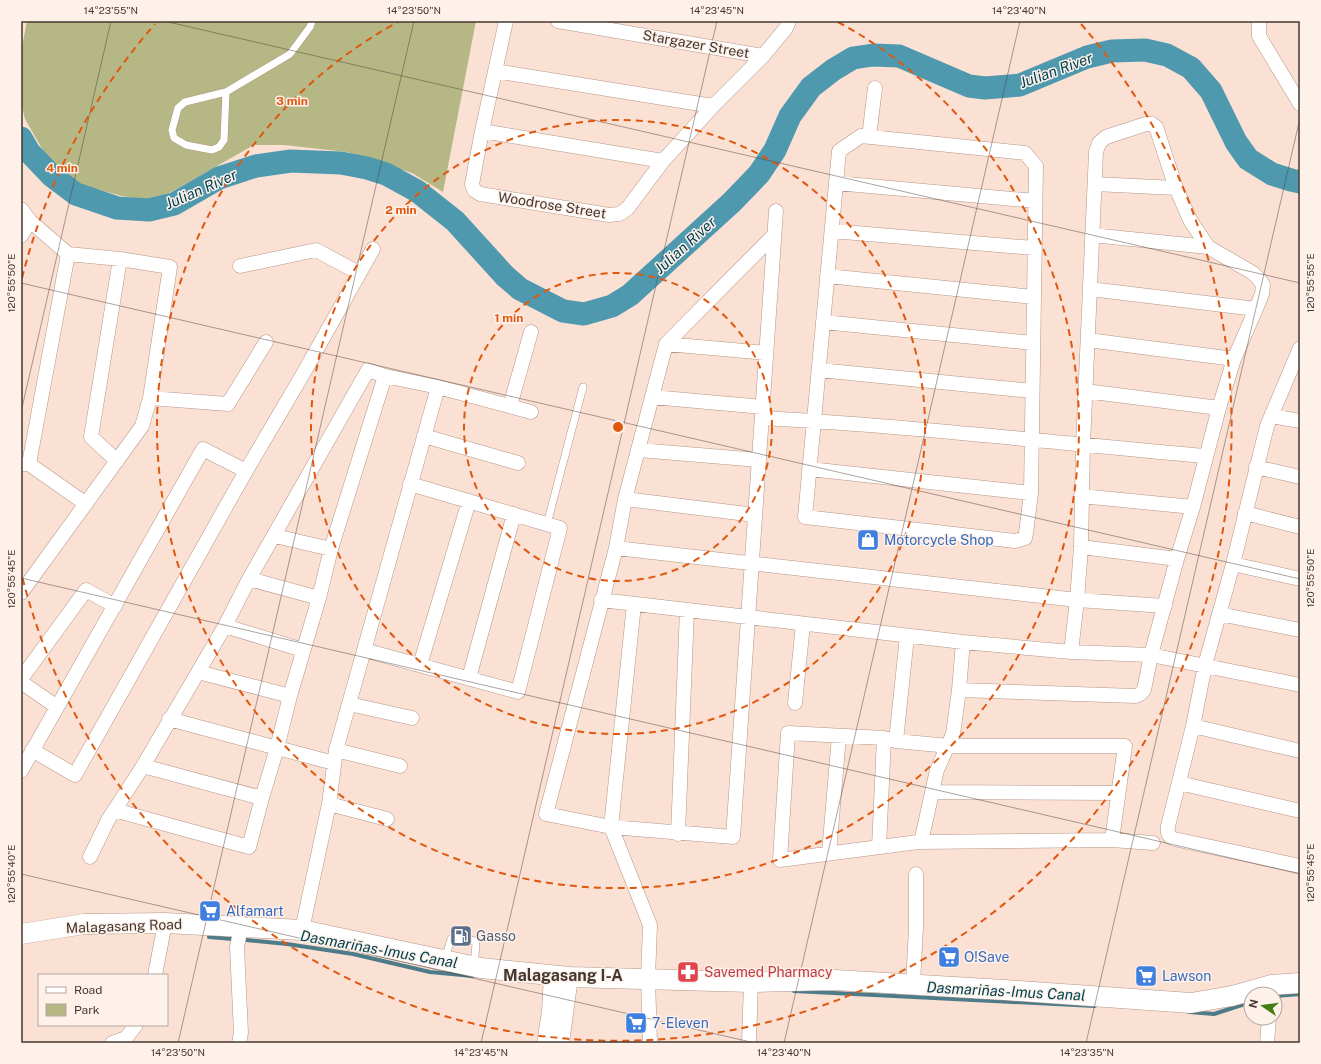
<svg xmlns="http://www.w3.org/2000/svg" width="1321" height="1064" viewBox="0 0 1321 1064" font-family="'Public Sans',sans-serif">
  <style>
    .green { fill: #b5b885 }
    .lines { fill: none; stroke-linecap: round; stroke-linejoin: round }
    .stream { stroke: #4c7c89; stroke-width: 4 }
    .river { stroke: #4f99af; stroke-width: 23 }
    .service-casing { stroke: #b59687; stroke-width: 8 }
    .minor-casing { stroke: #b59687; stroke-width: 15 }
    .tertiary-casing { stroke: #b59687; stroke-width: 19 }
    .secondary-casing { stroke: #b59687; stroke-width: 21 }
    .service { stroke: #fff; stroke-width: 7 }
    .minor { stroke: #fff; stroke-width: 14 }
    .tertiary { stroke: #fff; stroke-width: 18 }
    .secondary { stroke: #fff; stroke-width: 20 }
    .ticks { fill: none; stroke: #443731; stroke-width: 1; stroke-opacity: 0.45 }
    .ring { fill: none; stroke: #e0570e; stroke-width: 2; stroke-dasharray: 7 5 }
    .labels { text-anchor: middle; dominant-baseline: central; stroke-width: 3; stroke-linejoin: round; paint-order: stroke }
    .street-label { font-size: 14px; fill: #443731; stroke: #fef1ea }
    .shop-label { font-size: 14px; fill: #366cbe; stroke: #fef1ea; text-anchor: start }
    .service-label { font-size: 14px; fill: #4e5e75; stroke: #fef1ea; text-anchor: start }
    .health-label { font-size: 14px; fill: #be3a42; stroke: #fef1ea; text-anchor: start }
    .water-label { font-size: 15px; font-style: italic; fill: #004454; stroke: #fef1ea }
    .quarter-label { font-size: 16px; font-weight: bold; fill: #443731; stroke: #fef1ea }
    .centre { fill: #e0570e; stroke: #fef1ea; stroke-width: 2 }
    .ring-label { font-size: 12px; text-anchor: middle; font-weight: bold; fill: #e0570e; stroke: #fef1ea; stroke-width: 3; stroke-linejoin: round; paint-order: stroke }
    .neatline { fill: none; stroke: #443731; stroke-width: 1.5 }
    .ticks-label { font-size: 10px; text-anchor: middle; fill: #443731 }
  </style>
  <rect width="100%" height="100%" fill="#fbe0d4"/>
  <path class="green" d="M27 21H476L443 192 412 173 347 152 284 145H254L155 201 122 196 85 186 49 161 25 119 21 102V52Z"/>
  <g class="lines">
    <path class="stream" d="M209 937 233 939
      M246 940 287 944 353 954 430 972 473 976
      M794 991 1095 1006
      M1275 996 1300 994
      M1189 1012 1214 1014 1251 1002"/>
    <path class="river" d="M21 138 29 152 52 176 76 194 117 208 149 210 174 204 219 178 256 166 291 161 341 163 367 168 386 174 417 191 455 221 505 276 520 289 563 311 584 314 612 306 630 295 732 202 759 174 775 150 790 116 811 87 833 70 853 58 873 55 899 56 969 86 985 88 1020 85 1087 57 1112 51 1145 50 1167 55 1191 68 1211 91 1236 142 1248 159 1272 174 1291 180 1300 182"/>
    <g class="service-casing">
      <path id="service" d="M226 92 224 140 219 147 212 150 186 145 174 138 172 130 178 108 185 102 226 92 290 54 310 27 312 21
        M547 524 583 387
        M470 940 474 941 476 944 474 966
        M445 959 451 939 454 937H457"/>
    </g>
    <g class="minor-casing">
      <path id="minor" d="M506 21 482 131 472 184 474 190 480 194 609 215 619 214 627 209 663 161 713 106 763 56 786 28 789 21
        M558 21 763 56
        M1259 21V36L1300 104
        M495 71 713 106
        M482 131 663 161
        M861 136 1025 153 1036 166 1031 493 1026 533 1025 538 1015 541 805 517 839 151Z
        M869 137 875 88
        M836 183 1035 201
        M1095 184 1176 188
        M21 209 30 221 68 254 120 259 170 267 150 398 142 426 21 593
        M832 231 1034 248
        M774 235 666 344 625 499 616 548 546 814 611 827 733 837 776 211
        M1092 235 1208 247
        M21 236 30 221
        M240 266 316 250 359 273
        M827 276 1034 297
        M1090 289 1256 309
        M823 322 1033 343
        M1088 340 1234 359
        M666 344 766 353
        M1300 348 1267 426 1233 564 1205 665 1193 726 1168 826C1167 833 1168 836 1174 839L1300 866
        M819 370 1032 391
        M385 376 438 387
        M1085 391 1219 408
        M652 397 763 407
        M150 398 228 404 266 342
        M510 406 531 332
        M1271 416 1300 421
        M762 418C910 426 1058 443 1205 456
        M424 436 518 463
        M639 450 759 460
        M117 461 91 437 120 259
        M21 464H29L68 254
        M29 464 86 504
        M1256 467 1300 477
        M809 469 1031 493
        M1081 496 1193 507
        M625 499 755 515
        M1245 513 1300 527
        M275 536 331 549
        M1081 547 1177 559
        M616 548 1077 600 1165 606
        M1233 564 1300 579
        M249 579 319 598
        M601 600 963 642 1071 652 1151 655 1300 685
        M634 604 611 827 650 925 648 978 650 1043
        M1219 614 1300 630
        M225 626 303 650
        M364 650 518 692 560 528 410 484
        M420 665 469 501
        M198 672 290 696
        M469 678 514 514
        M21 679 86 590 115 606
        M21 682 57 707
        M959 690 1136 696 1140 694 1144 690 1151 655 1177 559 1193 507 1219 408 1234 359 1256 309 1262 294 1263 285 1259 279 1253 273 1208 247 1190 220 1176 188 1156 127 1152 124H1146L1106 137 1099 143 1096 152 1083 445 1081 547 1077 600 1071 652
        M795 703 803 624
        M349 704 412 718
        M169 719 334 763
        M1193 726 1300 751
        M896 741 907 636
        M32 750 75 775 246 471 303 374 373 249
        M336 750 400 766
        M143 766 262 798
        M21 771 203 449 246 471
        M1179 783 1300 811
        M932 792 1117 793
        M329 804 387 819
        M678 834 687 610
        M1112 840 1125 746H949L896 741 884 738 788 733 780 860 918 842 1112 840 1153 843
        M921 842 937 770 953 734 959 690 963 642
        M879 847 884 738
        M829 853 839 736
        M90 857 108 820 143 766 225 626 249 579 368 370 385 376 331 549 319 598 290 696 277 748 262 798 249 847 114 810
        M302 930 329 804 336 750 438 387 531 412
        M155 975 165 923
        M913 984 916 927V874
        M112 1043 126 1038 136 1025
        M239 1043 241 1033 237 947 241 927
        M749 1043 751 982
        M1267 1043 1269 1018"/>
    </g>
    <g class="tertiary-casing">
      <path id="tertiary" d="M546 1043 551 1012 553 975
        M560 1043 569 977"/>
    </g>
    <g class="secondary-casing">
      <path id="secondary" d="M21 934 84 924 165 923 302 930 481 968 569 977 751 982 835 980 1005 990 1191 1003 1232 996 1271 985 1300 983"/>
    </g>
    <use href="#service" class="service"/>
    <use href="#minor" class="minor"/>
    <use href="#tertiary" class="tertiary"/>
    <use href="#secondary" class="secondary"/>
  </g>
  <path class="ticks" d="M164 21 1300 283M21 283 1300 579M21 412 111 21M21 578 1300 874M21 874 755 1043M178 1043 414 21M481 1043 717 21M784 1043 1020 21M1086 1043 1300 118"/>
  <g class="ring">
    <circle cx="618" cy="427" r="154"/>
    <circle cx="618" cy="427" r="307"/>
    <path d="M838 22A461 461 0 1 1 398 22"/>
    <path d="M22 278A614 614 0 0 1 155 24M1081 24A614 614 0 1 1 22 576"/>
  </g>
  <defs>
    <g id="shop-square" transform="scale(1.15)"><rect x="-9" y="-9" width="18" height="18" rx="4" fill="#3f7fe0" stroke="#fef1ea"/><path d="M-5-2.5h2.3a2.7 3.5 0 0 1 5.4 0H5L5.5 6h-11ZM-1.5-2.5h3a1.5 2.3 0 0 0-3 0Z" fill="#fff"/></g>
    <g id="supermarket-square" transform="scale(1.15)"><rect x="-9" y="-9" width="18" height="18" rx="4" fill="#3f7fe0" stroke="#fef1ea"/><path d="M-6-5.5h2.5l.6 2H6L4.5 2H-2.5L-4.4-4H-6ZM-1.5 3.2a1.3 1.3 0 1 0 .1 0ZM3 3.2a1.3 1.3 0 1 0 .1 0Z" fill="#fff"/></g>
    <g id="fuel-square" transform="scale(1.15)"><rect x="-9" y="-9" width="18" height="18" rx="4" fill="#5c6f8a" stroke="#fef1ea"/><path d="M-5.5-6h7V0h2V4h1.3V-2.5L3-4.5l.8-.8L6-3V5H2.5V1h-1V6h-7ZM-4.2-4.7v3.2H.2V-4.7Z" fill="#fff"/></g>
    <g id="pharmacy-square" transform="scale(1.15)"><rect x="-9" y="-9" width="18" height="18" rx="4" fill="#e0444e" stroke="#fef1ea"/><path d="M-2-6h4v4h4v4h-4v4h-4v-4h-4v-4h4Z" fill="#fff"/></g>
  </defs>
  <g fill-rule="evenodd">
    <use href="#shop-square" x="868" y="540"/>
    <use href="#supermarket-square" x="210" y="911"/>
    <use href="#fuel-square" x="461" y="936"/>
    <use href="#supermarket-square" x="949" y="957"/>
    <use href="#pharmacy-square" x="688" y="972"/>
    <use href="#supermarket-square" x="1146" y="976"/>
    <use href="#supermarket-square" x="636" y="1023"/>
  </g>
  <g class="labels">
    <g class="street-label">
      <text transform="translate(696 44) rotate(10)">Stargazer Street</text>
      <text transform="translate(552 205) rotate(9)">Woodrose Street</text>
      <text transform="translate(124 926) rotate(-2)">Malagasang Road</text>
    </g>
    <g class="shop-label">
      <text x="884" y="540">Motorcycle Shop</text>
      <text x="226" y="911">Alfamart</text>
      <text x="964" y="957">O!Save</text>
      <text x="1162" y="976">Lawson</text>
      <text x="652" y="1023">7-Eleven</text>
    </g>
    <g class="service-label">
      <text x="476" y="936">Gasso</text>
    </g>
    <g class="health-label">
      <text x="704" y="972">Savemed Pharmacy</text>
    </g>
    <g class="water-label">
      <text transform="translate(1056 70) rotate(-20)">Julian River</text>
      <text transform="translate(201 189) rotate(-24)">Julian River</text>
      <text transform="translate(685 245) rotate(-42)">Julian River</text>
      <text transform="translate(379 949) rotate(10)">Dasmariñas-Imus Canal</text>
      <text transform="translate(1006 991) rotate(3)">Dasmariñas-Imus Canal</text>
    </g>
    <g class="quarter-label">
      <text x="563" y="975">Malagasang I-A</text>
    </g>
  </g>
  <circle cx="618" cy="427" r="6" class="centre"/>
  <g class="ring-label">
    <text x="292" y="105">3 min</text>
    <text x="62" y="172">4 min</text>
    <text x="401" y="214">2 min</text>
    <text x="509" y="322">1 min</text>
  </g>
  <rect width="1321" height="1064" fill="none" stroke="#fef1ea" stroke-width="44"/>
  <rect x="38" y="974" width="130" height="52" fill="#fef1ea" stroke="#b4a7a0"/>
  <rect x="46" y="987" width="20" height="6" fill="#ffffff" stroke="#b4a7a0"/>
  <text x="74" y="994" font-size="12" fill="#443731">Road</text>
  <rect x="46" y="1004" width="20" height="12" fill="#b5b885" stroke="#b4a7a0"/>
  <text x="74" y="1014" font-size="12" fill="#443731">Park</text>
  <g transform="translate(1263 1006) rotate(283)"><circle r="19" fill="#fef1ea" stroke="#b4a7a0"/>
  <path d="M0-3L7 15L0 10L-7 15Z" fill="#447d15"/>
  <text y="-6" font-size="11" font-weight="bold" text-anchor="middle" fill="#443731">N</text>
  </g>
  <rect x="22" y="22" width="1277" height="1020" class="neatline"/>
  <g class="ticks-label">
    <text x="111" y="14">14°23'55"N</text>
    <text x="414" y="14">14°23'50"N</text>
    <text x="717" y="14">14°23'45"N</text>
    <text x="1019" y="14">14°23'40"N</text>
    <text transform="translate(1310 283) rotate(-90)" y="4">120°55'55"E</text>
    <text transform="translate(11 283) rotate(-90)" y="4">120°55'50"E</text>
    <text transform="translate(1310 578) rotate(-90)" y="4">120°55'50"E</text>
    <text transform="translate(11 579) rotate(-90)" y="4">120°55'45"E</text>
    <text transform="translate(1310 873) rotate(-90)" y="4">120°55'45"E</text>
    <text transform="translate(11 874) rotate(-90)" y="4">120°55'40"E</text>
    <text x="178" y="1056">14°23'50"N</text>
    <text x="481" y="1056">14°23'45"N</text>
    <text x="784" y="1056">14°23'40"N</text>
    <text x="1087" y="1056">14°23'35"N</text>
  </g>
</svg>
